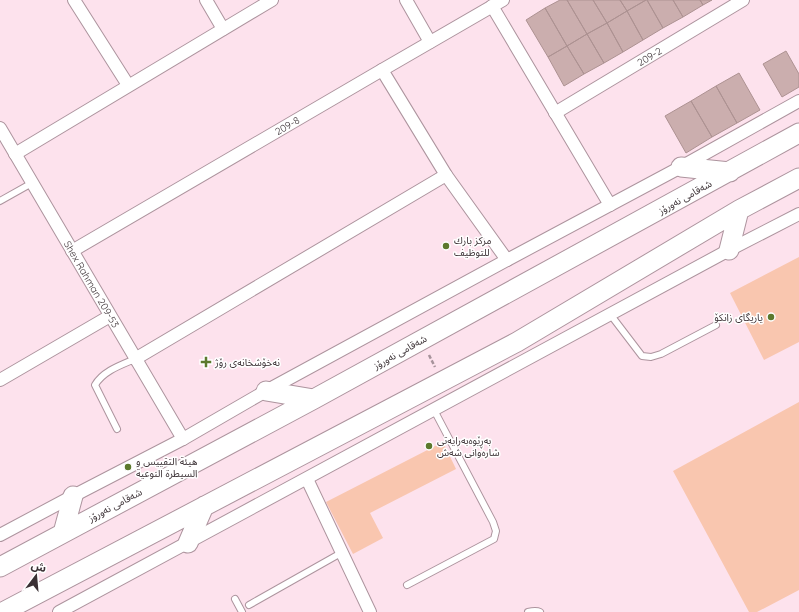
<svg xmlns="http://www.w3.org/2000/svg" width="799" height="612" viewBox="0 0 799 612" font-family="Quicksand,'Noto Sans Arabic',sans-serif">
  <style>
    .green { fill: #f9c6af }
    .building { fill: #cbaeae; stroke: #ad9292 }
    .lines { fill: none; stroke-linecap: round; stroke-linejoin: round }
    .service-casing { stroke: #ad949e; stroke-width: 8 }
    .minor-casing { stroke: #ad949e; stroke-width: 14 }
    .primary-casing { stroke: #ad949e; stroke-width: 21 }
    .path { stroke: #a7939b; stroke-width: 2.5; stroke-dasharray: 4 2; stroke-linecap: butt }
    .service { stroke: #fff; stroke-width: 6 }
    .minor { stroke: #fff; stroke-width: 12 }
    .primary { stroke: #fff; stroke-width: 19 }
    .poi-dot { fill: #5c792d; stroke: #fff; stroke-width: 1.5 }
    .labels { text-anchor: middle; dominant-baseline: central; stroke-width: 3; stroke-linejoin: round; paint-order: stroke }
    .street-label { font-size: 10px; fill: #3a3034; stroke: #fff }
    .poi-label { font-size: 10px; fill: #3a3034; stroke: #fff; text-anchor: start }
  </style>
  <rect width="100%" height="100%" fill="#fde2ed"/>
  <path class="green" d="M799 257V342L764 360 730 293Z
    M799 402V590L757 612H749L673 471Z
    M443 442 456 469 370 513 383 538 353 554 326 502Z"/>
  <path class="building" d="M560 0H567L587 34 567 46 545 8Z
    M567 0H593L607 23 587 34Z
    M593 0H620L627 11 607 23Z
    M620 0H646L627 11Z
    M646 0H647L663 28 643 40 627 11Z
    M647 0H673L683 17 663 28Z
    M673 0H700L703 5 683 17Z
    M700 0H712L703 5Z
    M545 8 567 46 548 57 526 20Z
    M627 11 643 40 623 52 607 23Z
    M607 23 623 52 604 63 587 34Z
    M587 34 604 63 584 74 567 46Z
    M567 46 584 74 564 86 548 57Z
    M786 51 799 74V87L782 97 763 64Z
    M739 73 760 110 737 123 716 86Z
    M716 86 737 123 712 137 691 101Z
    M691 101 712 137 686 153 665 116Z"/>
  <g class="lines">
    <g class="service-casing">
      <path id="service" d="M0 201 32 183
        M610 314 642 356 651 357 661 354 716 325
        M117 429 95 385C103 371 121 365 135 359
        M407 585 494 539 496 531 493 522 434 410
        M235 599 242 612
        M249 605 341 553
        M528 612C532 611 536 610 540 612"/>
    </g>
    <g class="minor-casing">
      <g id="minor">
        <path d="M74 0 128 85"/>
        <path d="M206 0 223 29"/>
        <path d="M406 0 430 42"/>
        <path d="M492 6 610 205"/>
        <path d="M382 70 446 175 507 260"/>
        <path id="s1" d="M555 113 743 0"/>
        <path id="s2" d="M0 128 183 439"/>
        <path d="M15 154 272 0"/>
        <path id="s3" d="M72 251 382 70 503 0"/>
        <path d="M135 359 446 175"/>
        <path d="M0 380 110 316"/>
        <path d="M307 479 370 612"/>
        <path d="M0 535 73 496 183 439 266 391 507 260 681 167 799 101"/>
        <path d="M59 612 729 250 799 214"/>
      </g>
    </g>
    <g class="primary-casing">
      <path id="primary" d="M681 167 730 172
        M729 250 739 210
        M266 391 314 399
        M63 533 73 496
        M188 543 204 506
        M0 567 314 399 799 133
        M3 612 517 342 739 210 799 178"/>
    </g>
    <path class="path" d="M429 355 435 367"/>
    <use href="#service" class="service"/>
    <use href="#minor" class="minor"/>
    <use href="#primary" class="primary"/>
  </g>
  <g class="poi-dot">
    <circle cx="446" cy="246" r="4"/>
    <circle cx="771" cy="317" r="4"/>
    <path d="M204 356h4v4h4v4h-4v4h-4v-4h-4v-4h4z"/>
    <circle cx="429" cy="446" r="4"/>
    <circle cx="128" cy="467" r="4"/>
  </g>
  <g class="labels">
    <g class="street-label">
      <text stroke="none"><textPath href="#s1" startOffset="110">209-2</textPath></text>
      <text stroke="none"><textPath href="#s3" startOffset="249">209-8</textPath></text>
      <text transform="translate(685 197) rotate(-29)">شەقامی نەورۆز</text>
      <text stroke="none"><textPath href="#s2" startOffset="181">Shex Rahman 209-53</textPath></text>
      <text transform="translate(400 352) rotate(-29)">شەقامی نەورۆز</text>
      <text transform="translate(115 505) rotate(-28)">شەقامی نەورۆز</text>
    </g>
    <g class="poi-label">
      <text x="454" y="240">مركز بارك<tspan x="454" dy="12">للتوظيف</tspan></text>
      <text x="763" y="317" text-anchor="end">یاریگای زانكۆ</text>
      <text x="215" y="362">نەخۆشخانەی رۆژ</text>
      <text x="437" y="440">بەڕێوەبەرایەتی<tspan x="437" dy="12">شارەوانی شەش</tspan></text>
      <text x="136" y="461">هيئة التقييس و<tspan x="136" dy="12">السيطرة النوعية</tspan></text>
    </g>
  </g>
  <g transform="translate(36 576) rotate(16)" stroke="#ffffff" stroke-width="3" paint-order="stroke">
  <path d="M0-3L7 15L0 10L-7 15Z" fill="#3a3034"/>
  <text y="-6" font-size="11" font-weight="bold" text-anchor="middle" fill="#3a3034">ش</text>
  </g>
</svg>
